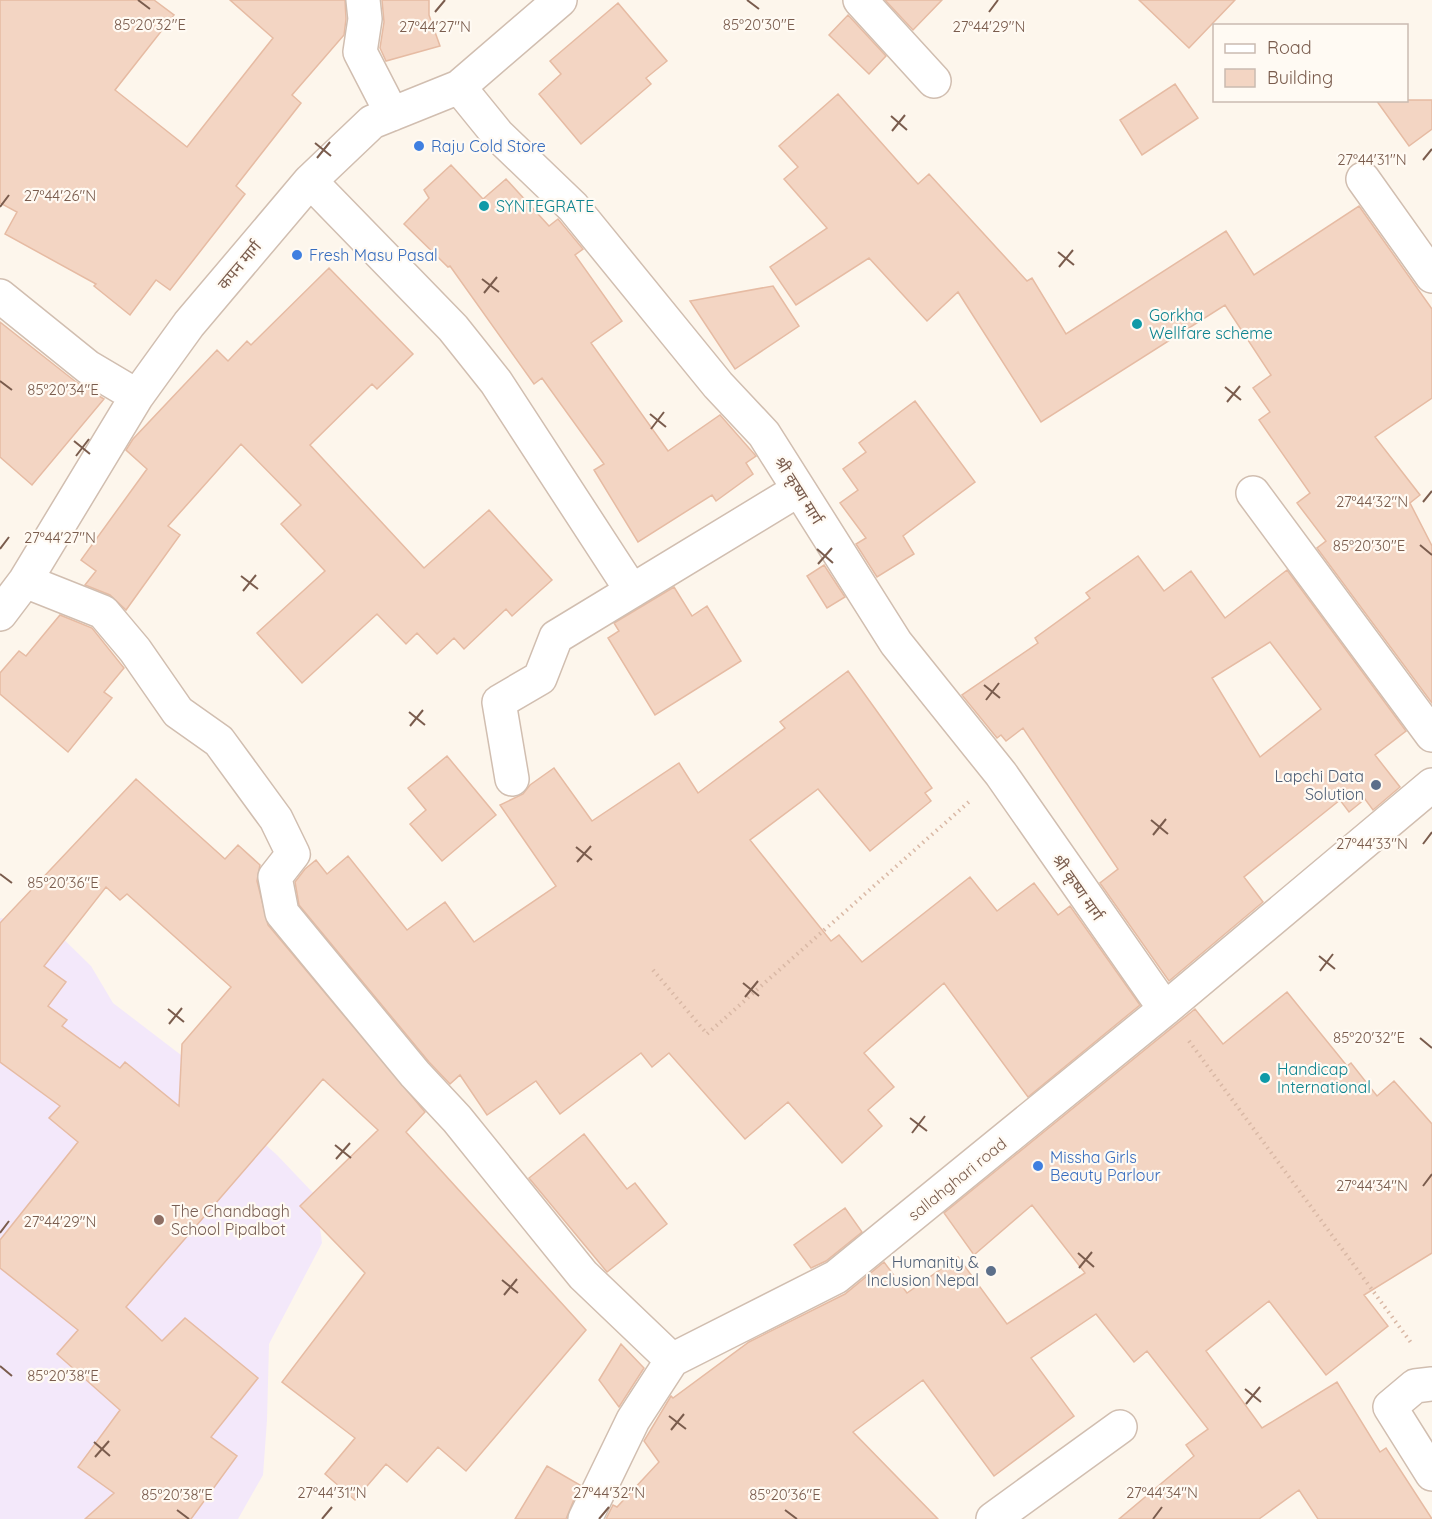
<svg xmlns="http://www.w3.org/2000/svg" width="1432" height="1519" viewBox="0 0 1432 1519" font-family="Quicksand,'Noto Sans Devanagari',sans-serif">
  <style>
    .education { fill: #f3e8fa }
    .building { fill: #f3d5c3; stroke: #e6bba3; stroke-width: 1.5; fill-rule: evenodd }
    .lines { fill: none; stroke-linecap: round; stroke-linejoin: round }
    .minor-casing { stroke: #d1beb0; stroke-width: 36 }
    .path { stroke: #d9b8a5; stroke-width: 4; stroke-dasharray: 1.5 4.5; stroke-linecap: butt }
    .minor { stroke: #fff; stroke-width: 33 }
    .ticks { fill: none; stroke: #7a5c4d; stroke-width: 2 }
    .shop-dot { fill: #3f7fe0; stroke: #fffaf3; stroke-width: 2 }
    .culture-dot { fill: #0f9aa8; stroke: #fffaf3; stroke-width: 2 }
    .service-dot { fill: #5c6f8a; stroke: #fffaf3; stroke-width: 2 }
    .education-dot { fill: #8d6e63; stroke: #fffaf3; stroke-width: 2 }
    .labels { text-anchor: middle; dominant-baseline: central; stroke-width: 4.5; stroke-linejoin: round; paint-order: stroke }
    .shop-label { font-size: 16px; fill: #366cbe; stroke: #fffaf3; text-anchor: start }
    .culture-label { font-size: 16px; fill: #0d838f; stroke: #fffaf3; text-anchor: start }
    .street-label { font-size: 16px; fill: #7a5c4d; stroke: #fffaf3 }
    .service-label { font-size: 16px; fill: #4e5e75; stroke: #fffaf3; text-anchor: end }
    .education-label { font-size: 16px; fill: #785e54; stroke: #fffaf3; text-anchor: start }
    .ticks-label { font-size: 15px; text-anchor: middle; fill: #7a5c4d; stroke: #fffaf3; stroke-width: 4.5; stroke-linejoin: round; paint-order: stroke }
  </style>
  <rect width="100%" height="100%" fill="#fdf6ec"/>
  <path class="education" d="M0 918 46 922 91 966 113 1003 181 1055 204 1090 277 1155 316 1196 322 1243 269 1344 267 1420 263 1475 238 1519H0Z"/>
  <path class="building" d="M0 0H154L174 15 115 90 187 147 273 38 230 0H345L346 19 344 35 292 95 301 103 236 186 245 194 170 290 156 280 130 315 94 286 96 284 5 234 17 212 0 203Z
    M382 0H429V15L440 46 386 61 380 48 384 22Z
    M885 0H942L913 30Z
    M1139 0H1235L1189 48Z
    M618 3 667 61 646 78 651 84 581 144 539 94 561 74 550 61Z
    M848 15 886 56 869 74 829 35Z
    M1175 84 1198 118 1142 155 1120 120Z
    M838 94 918 184 929 174 1027 281 1032 278 1066 334 1226 231 1254 275 1359 206 1432 309V398L1375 437 1420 495 1410 503 1432 546V703L1317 548 1326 541 1297 503 1310 493 1259 420 1270 412 1253 388 1271 375 1225 305 1041 422 958 292 927 321 869 258 796 305 770 267 827 228 784 179 798 167 779 146Z
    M1376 100H1432V129L1409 146Z
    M451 165 483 199 506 179 549 226 558 219 583 249 575 255 622 321 591 343 668 451 720 415 756 456 746 463 753 474 716 501 712 495 638 542 594 470 604 464 542 378 534 384 450 266 448 267 404 224 429 198 424 190Z
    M329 268 413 354 377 389 372 384 310 445 424 568 489 510 552 580 512 616 506 609 464 649 454 638 437 654 417 633 406 644 377 614 302 683 257 633 325 571 281 524 301 505 241 444 168 526 180 535 126 610 110 595 85 585 96 571 81 560 147 469 126 450 133 439 217 350 228 361 247 341 251 345Z
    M773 286 799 326 735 369 690 301Z
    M0 322 76 382 104 399 32 485 0 457Z
    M915 401 975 482 903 536 914 554 877 577 856 544 866 538 840 503 858 490 843 469 866 452 859 443Z
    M1138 556 1164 591 1191 571 1225 618 1287 570 1406 731 1375 755 1400 787 1373 810 1365 799 1349 812 1340 800 1244 877 1263 902 1169 981 1100 883 1118 869 1023 728 1006 741 1001 735 997 738 962 695 1038 643 1035 638 1090 598 1086 593ZM1270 642 1321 709 1260 757 1212 678Z
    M824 565 845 597 827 608 807 576Z
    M674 587 692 616 707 606 741 661 655 715 608 638 619 631 614 623Z
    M60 615 92 628 124 668 104 692 112 698 68 752 0 694V673L19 651 26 656Z
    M848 671 932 788 925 793 931 801 870 851 818 789 750 840 831 941 839 935 862 962 970 877 997 911 1034 883 1058 915 1070 906 1140 1005 1028 1097 944 983 864 1053 894 1087 868 1110 882 1126 842 1163 788 1102 745 1139 669 1053 652 1067 641 1053 560 1114 536 1081 487 1115 460 1075 450 1084 429 1062 299 905 295 882 305 869 316 860 327 874 348 856 407 930 445 902 474 942 556 886 500 805 523 794 530 785 554 768 592 821 679 763 698 793 785 728 780 722Z
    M447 756 496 815 442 861 410 824 426 810 408 788Z
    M136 779 225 859 238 845 260 865 257 881 268 925 425 1112 406 1132 586 1330 466 1471 438 1447 407 1482 386 1464 355 1500 325 1474 355 1438 282 1382 365 1273 300 1206 378 1130 323 1079 126 1307 162 1341 185 1318 258 1378 211 1437 237 1456 191 1519H85L114 1493 78 1467 120 1410 57 1354 78 1330 0 1268V1240L78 1142 49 1118 60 1106 0 1062V923ZM106 887 120 900 127 894 231 987 182 1044 179 1106 125 1062 120 1068 62 1026 67 1020 48 1006 66 982 44 966Z
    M1287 992 1347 1066 1351 1063 1377 1096 1394 1081 1432 1124V1253L1364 1295 1388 1326 1326 1375 1269 1301 1206 1351 1262 1428 1337 1382 1380 1452 1386 1448 1432 1519H1318L1299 1490 1259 1519H1119L1194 1456 1186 1445 1208 1429 1147 1351 1134 1362 1096 1314 1031 1358 1074 1416 994 1476 923 1380 853 1432 938 1519H606L613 1505 617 1507 659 1462 644 1441 671 1396 673 1398 749 1342 845 1294 884 1262 907 1293 958 1257 1007 1324 1085 1273 1032 1205 974 1255 944 1213 1195 1009 1223 1044Z
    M584 1134 627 1189 635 1183 667 1224 607 1272 529 1178Z
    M845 1208 862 1232 826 1261 811 1268 794 1245Z
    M621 1344 644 1368 619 1407 599 1380Z
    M547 1466 580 1485 566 1519H515Z"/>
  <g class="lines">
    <g class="minor-casing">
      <path id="minor" d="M363 0 365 19 360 52 392 114
        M860 0 934 81
        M459 87 498 135 573 207 718 385 764 434 896 643 1001 774 1165 1009
        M1363 179 1432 276
        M310 181 453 328 496 382 632 591
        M0 296 88 367 137 396
        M1253 493 1432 735
        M25 581 103 612 135 650 178 712 219 741 276 819 293 854 275 877 282 913 310 947 415 1074 457 1119 583 1275 672 1360 836 1277 1165 1009 1432 785
        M0 614 25 581 137 396 189 324 310 181 372 122 459 87 560 0
        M512 779 499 702 540 678 556 637 798 490
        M1432 1384 1415 1386 1390 1407 1432 1474
        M585 1519 633 1420 672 1360
        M993 1519 1120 1427"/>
    </g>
    <path class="path" d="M653 970 707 1034 971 800
      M1189 1041 1412 1344"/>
    <use href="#minor" class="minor"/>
  </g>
  <path class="ticks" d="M138 0 150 9M747 0 759 9M435 12 445 0M989 12 998 0M891 116 907 130M892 131 905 115M315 143 331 156M317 158 330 142M1423 160 1432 149M0 207 9 195M1058 252 1074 265M1059 267 1073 250M482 279 499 292M484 293 497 277M0 381 12 390M1225 387 1241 400M1227 402 1240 386M650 414 666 427M651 429 664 412M74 441 90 454M76 456 89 439M1423 502 1432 491M1420 545 1432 555M0 549 9 537M817 549 833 563M818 564 832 548M241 576 258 589M243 591 256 575M984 685 1000 698M986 700 999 683M409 712 425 725M410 726 423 710M1151 820 1168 834M1153 835 1166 819M1423 844 1432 832M576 847 592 860M577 862 591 846M0 874 12 883M1319 956 1335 969M1320 971 1333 954M743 983 759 996M745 997 758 981M168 1009 184 1022M169 1024 182 1008M1420 1038 1432 1048M910 1118 927 1131M912 1133 925 1116M335 1145 351 1158M336 1159 350 1143M1423 1186 1432 1174M0 1233 9 1221M1078 1253 1094 1267M1079 1268 1092 1252M502 1280 518 1293M504 1295 517 1279M0 1366 12 1376M1245 1389 1261 1402M1246 1404 1260 1387M669 1416 686 1429M671 1430 684 1414M94 1442 110 1456M95 1457 109 1441M177 1510 189 1519M785 1510 797 1519M322 1519 332 1507M599 1519 609 1507M1153 1519 1162 1507"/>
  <g class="shop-dot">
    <circle cx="419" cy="146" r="6"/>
    <circle cx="297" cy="255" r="6"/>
    <circle cx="1038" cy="1166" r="6"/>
  </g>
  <g class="culture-dot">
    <circle cx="484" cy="206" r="6"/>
    <circle cx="1137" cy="324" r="6"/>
    <circle cx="1265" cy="1078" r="6"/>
  </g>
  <g class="service-dot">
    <circle cx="1376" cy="785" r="6"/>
    <circle cx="991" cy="1271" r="6"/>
  </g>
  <circle class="education-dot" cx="159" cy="1220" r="6"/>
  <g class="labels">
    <g class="shop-label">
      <text x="431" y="146">Raju Cold Store</text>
      <text x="309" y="255">Fresh Masu Pasal</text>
      <text x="1050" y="1157">Missha Girls<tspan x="1050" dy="18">Beauty Parlour</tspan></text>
    </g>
    <g class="culture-label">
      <text x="496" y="206">SYNTEGRATE</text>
      <text x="1149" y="315">Gorkha<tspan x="1149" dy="18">Wellfare scheme</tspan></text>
      <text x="1277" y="1069">Handicap<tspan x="1277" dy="18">International</tspan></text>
    </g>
    <g class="street-label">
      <text transform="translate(239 265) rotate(-50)">कपन मार्ग</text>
      <text transform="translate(799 490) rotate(58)">श्री कृष्ण मार्ग</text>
      <text transform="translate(1078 887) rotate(55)">श्री कृष्ण मार्ग</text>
      <text transform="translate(957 1179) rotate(-39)">sallahghari road</text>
    </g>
    <g class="service-label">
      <text x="1364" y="776">Lapchi Data<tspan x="1364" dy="18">Solution</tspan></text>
      <text x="979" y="1262">Humanity &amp;<tspan x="979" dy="18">Inclusion Nepal</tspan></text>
    </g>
    <g class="education-label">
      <text x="171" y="1211">The Chandbagh<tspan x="171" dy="18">School Pipalbot</tspan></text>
    </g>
  </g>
  <g class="ticks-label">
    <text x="759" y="30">85°20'30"E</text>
    <text x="150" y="30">85°20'32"E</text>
    <text x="435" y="32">27°44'27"N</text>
    <text x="989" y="32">27°44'29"N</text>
    <text x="1372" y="165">27°44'31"N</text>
    <text x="60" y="201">27°44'26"N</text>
    <text x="63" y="395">85°20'34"E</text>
    <text x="1372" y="507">27°44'32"N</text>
    <text x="60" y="543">27°44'27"N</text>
    <text x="1369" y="551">85°20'30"E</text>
    <text x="1372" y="849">27°44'33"N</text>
    <text x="63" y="888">85°20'36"E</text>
    <text x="1369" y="1043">85°20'32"E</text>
    <text x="1372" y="1191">27°44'34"N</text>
    <text x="60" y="1227">27°44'29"N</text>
    <text x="63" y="1381">85°20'38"E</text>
    <text x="332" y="1498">27°44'31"N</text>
    <text x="609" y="1498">27°44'32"N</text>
    <text x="1162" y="1498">27°44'34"N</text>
    <text x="177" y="1500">85°20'38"E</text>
    <text x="785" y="1500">85°20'36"E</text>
  </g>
  <rect x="1213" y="24" width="195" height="78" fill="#fffaf3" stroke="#cabbb1" stroke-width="1.5"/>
  <rect x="1225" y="44" width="30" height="9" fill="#ffffff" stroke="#cabbb1" stroke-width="1.5"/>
  <text x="1267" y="54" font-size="18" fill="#7a5c4d">Road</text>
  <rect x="1225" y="69" width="30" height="18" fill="#f3d5c3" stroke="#cabbb1" stroke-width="1.5"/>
  <text x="1267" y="84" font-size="18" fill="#7a5c4d">Building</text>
</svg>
